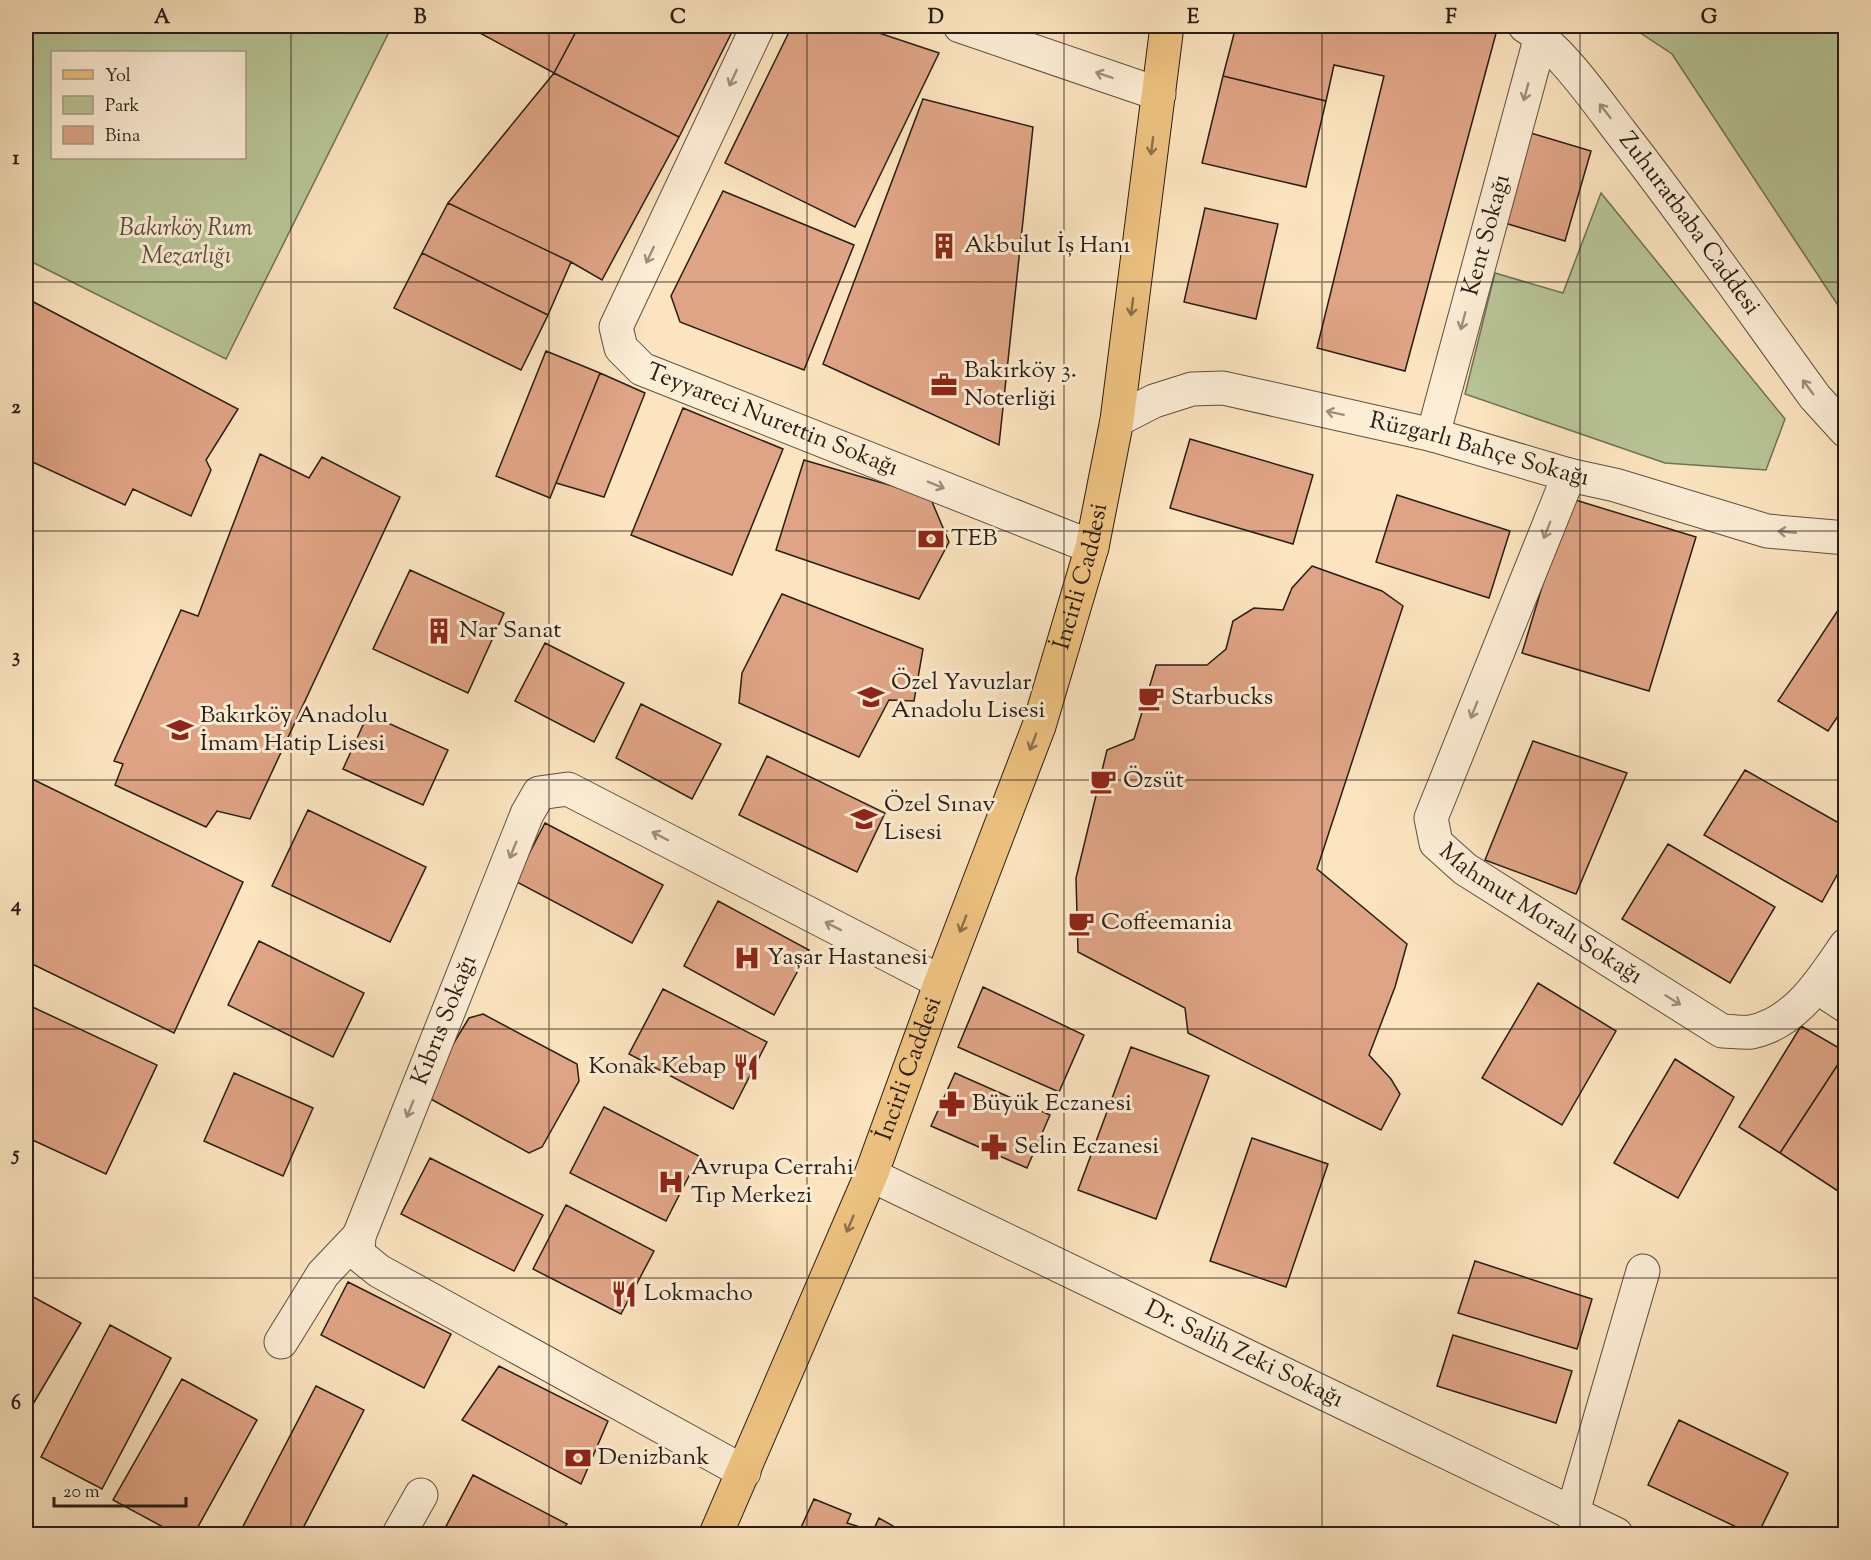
<svg xmlns="http://www.w3.org/2000/svg" width="1871" height="1560" viewBox="0 0 1871 1560" font-family="'Sorts Mill Goudy',serif">
  <style>
    .green { fill: #b8c597; stroke: #707156; stroke-width: 1.5; fill-rule: evenodd }
    .building { fill: #dfa485; stroke: #291d15; stroke-width: 1.5 }
    .lines { fill: none; stroke-linecap: round; stroke-linejoin: round }
    .minor-casing { stroke: #5e4f40; stroke-width: 35 }
    .major-casing { stroke: #291d15; stroke-width: 35 }
    .minor { stroke: #fcedd5; stroke-width: 33 }
    .major { stroke: #eec280; stroke-width: 33 }
    .oneway { stroke: #9d8f7f }
    .oneway2 { stroke: #8c704a }
    .grid { fill: none; stroke: #291d15; stroke-width: 1.5; stroke-opacity: 0.55 }
    .labels { text-anchor: middle; dominant-baseline: central; stroke-width: 6; stroke-linejoin: round; paint-order: stroke }
    .street-label { font-size: 24px; fill: #291d15; stroke: #fcedd5 }
    .park-label { font-size: 24px; font-style: italic; fill: #544f3c; stroke: #fcedd5 }
    .poi-label { font-size: 24px; fill: #291d15; stroke: #fcedd5; text-anchor: start }
    .neatline { fill: none; stroke: #291d15; stroke-width: 2 }
    .grid-label { font-size: 20px; text-anchor: middle; font-weight: bold; fill: #291d15 }
  </style>
  <rect width="100%" height="100%" fill="#fbe4bf"/>
  <filter id="stains"><feTurbulence type="fractalNoise" baseFrequency=".00333" numOctaves="4"/><feColorMatrix values="0 0 0 0 .2 0 0 0 0 .09 0 0 0 0 .02 0 0 0 .5 -.17"/></filter>
  <radialGradient id="worn" r=".72"><stop offset=".6" stop-color="#630" stop-opacity="0"/><stop offset="1" stop-color="#630" stop-opacity=".3"/></radialGradient>
  <path class="green" d="M26 26H392L226 359 26 259ZM52 52H244V158H52Z
    M1630 26H1845V316L1672 54Z
    M1601 193 1785 419 1766 470 1665 463 1465 394 1495 273 1563 293Z"/>
  <path class="building" d="M467 26H579L554 73Z
    M579 26H735L679 137 554 73Z
    M792 26H858L939 53 855 227 725 163Z
    M1236 26H1498L1405 371 1317 348 1384 76 1334 65 1326 101 1223 76Z
    M554 73 679 137 602 280 571 262 448 203Z
    M1223 76 1326 101 1306 187 1202 163Z
    M923 99 1033 127 999 445 823 364Z
    M1524 131 1591 151 1565 241 1498 221Z
    M723 191 854 245 804 370 680 322 671 296Z
    M448 203 571 262 548 315 422 253Z
    M1205 208 1278 224 1256 319 1184 302Z
    M422 253 548 315 521 370 394 308Z
    M26 298 238 409 206 460 211 470 191 516 133 489 125 505 26 459Z
    M546 351 600 373 550 498 496 476Z
    M600 373 645 393 604 497 556 483Z
    M683 408 783 449 732 575 631 535Z
    M1190 439 1313 475 1293 544 1170 508Z
    M260 454 309 478 322 457 400 497 250 819 217 811 206 827 115 785 123 764 114 761 181 610 198 616Z
    M804 460 930 497 949 542 919 599 776 550Z
    M1397 495 1510 531 1489 598 1376 562Z
    M1569 498 1696 537 1649 691 1522 653Z
    M1312 566 1382 591 1403 606 1317 869 1407 944 1395 987 1369 1055 1391 1079 1400 1094 1381 1130 1188 1033 1185 1008 1078 952 1076 878 1107 750 1134 739 1156 665H1207L1226 649 1233 621 1254 608 1283 610 1292 588Z
    M410 570 504 613 468 693 373 649Z
    M782 594 923 649 914 701 889 700 859 757 739 703 742 673Z
    M1846 598V704L1828 731 1778 701Z
    M545 643 624 683 594 742 515 701Z
    M641 704 721 744 692 799 616 758Z
    M368 714 448 750 423 805 343 769Z
    M1533 741 1627 773 1576 894 1485 860Z
    M767 756 885 813 857 872 739 815Z
    M1745 770 1846 827V859L1822 902 1704 835Z
    M26 776 243 882 174 1033 26 961Z
    M308 810 426 867 390 942 272 886Z
    M545 823 663 885 632 943 515 881Z
    M1668 844 1775 907 1730 983 1622 919Z
    M718 901 809 950 774 1015 684 966Z
    M259 941 364 993 333 1057 228 1005Z
    M1538 983 1616 1031 1562 1125 1482 1078Z
    M983 987 1084 1035 1059 1092 958 1047Z
    M663 989 767 1042 733 1109 629 1054Z
    M26 1004 157 1065 106 1174 26 1137Z
    M483 1014 577 1064 579 1081 542 1147 529 1153 429 1098 430 1082 469 1018Z
    M1801 1026 1846 1052 1780 1153 1739 1127Z
    M1131 1047 1209 1076 1156 1219 1078 1190Z
    M1846 1052V1193L1844 1195 1780 1153Z
    M1675 1059 1734 1097 1678 1198 1614 1163Z
    M234 1073 313 1108 283 1176 204 1141Z
    M955 1073 1050 1115 1027 1168 931 1126Z
    M604 1107 699 1156 666 1221 570 1173Z
    M1252 1138 1328 1164 1286 1287 1210 1261Z
    M430 1158 543 1215 514 1271 401 1214Z
    M566 1205 654 1251 621 1314 533 1269Z
    M1475 1261 1592 1299 1577 1349 1458 1313Z
    M348 1282 451 1334 424 1388 321 1335Z
    M26 1293 81 1323 26 1416Z
    M110 1325 171 1358 102 1489 41 1457Z
    M1453 1335 1572 1371 1556 1423 1437 1386Z
    M499 1366 608 1421 581 1484 462 1420Z
    M182 1379 257 1420 194 1534H176L113 1500Z
    M316 1386 364 1410 300 1534H239Z
    M1679 1420 1788 1473 1758 1534H1751L1648 1485Z
    M473 1475 567 1524 561 1534H442Z
    M814 1499 851 1514 847 1523 873 1531 879 1518 907 1534H798Z"/>
  <g class="lines">
    <g class="minor-casing">
      <g id="minor">
        <path id="s1" d="M758 26 616 327 621 348 642 369 1092 547"/>
        <path d="M960 26 1159 94"/>
        <path id="s2" d="M1525 26C1562 50 1595 99 1622 134 1689 220 1751 309 1815 397L1846 431"/>
        <path id="s3" d="M1117 420 1154 401 1192 389 1223 388 1433 435 1569 475 1615 485 1767 531 1846 538"/>
        <path id="s4" d="M1433 435 1541 36"/>
        <path id="s5" d="M1569 475 1431 818 1436 843 1465 869 1722 1031C1731 1031 1742 1033 1751 1032 1796 1023 1822 980 1846 945"/>
        <path d="M1817 987 1846 1006"/>
        <path id="s6" d="M871 1175 1616 1534"/>
        <path d="M281 1342 323 1274 359 1236"/>
        <path id="s7" d="M744 1472 379 1271 358 1254 359 1236 527 814 539 793 568 789 941 982"/>
        <path d="M1572 1515 1643 1271"/>
        <path d="M399 1534 421 1495"/>
      </g>
    </g>
    <g class="major-casing">
      <g id="major">
        <path id="s8" d="M716 1534 871 1175 941 982 1039 726 1092 547 1117 420 1167 26"/>
      </g>
    </g>
    <use href="#minor" class="minor"/>
    <use href="#major" class="major"/>
  </g>
  <defs><path id="oneway-shaft" d="M-6 0H5M1.5-3L5.5 0L1.5 3" fill="none" stroke-width="1.6" stroke-linecap="round" stroke-linejoin="round" transform="scale(1.5)"/></defs>
  <g class="oneway">
    <use href="#oneway-shaft" transform="translate(1104 75) rotate(-161)"/>
    <use href="#oneway-shaft" transform="translate(733 78) rotate(115)"/>
    <use href="#oneway-shaft" transform="translate(1526 92) rotate(105)"/>
    <use href="#oneway-shaft" transform="translate(1605 111) rotate(-128)"/>
    <use href="#oneway-shaft" transform="translate(650 255) rotate(115)"/>
    <use href="#oneway-shaft" transform="translate(1463 321) rotate(105)"/>
    <use href="#oneway-shaft" transform="translate(1808 387) rotate(-126)"/>
    <use href="#oneway-shaft" transform="translate(1335 413) rotate(-168)"/>
    <use href="#oneway-shaft" transform="translate(936 485) rotate(22)"/>
    <use href="#oneway-shaft" transform="translate(1547 530) rotate(112)"/>
    <use href="#oneway-shaft" transform="translate(1787 532) rotate(-175)"/>
    <use href="#oneway-shaft" transform="translate(1474 710) rotate(112)"/>
    <use href="#oneway-shaft" transform="translate(660 836) rotate(-153)"/>
    <use href="#oneway-shaft" transform="translate(513 850) rotate(112)"/>
    <use href="#oneway-shaft" transform="translate(833 926) rotate(-153)"/>
    <use href="#oneway-shaft" transform="translate(1673 1000) rotate(32)"/>
    <use href="#oneway-shaft" transform="translate(410 1109) rotate(112)"/>
  </g>
  <g class="oneway2">
    <use href="#oneway-shaft" transform="translate(1152 146) rotate(97)"/>
    <use href="#oneway-shaft" transform="translate(1132 307) rotate(97)"/>
    <use href="#oneway-shaft" transform="translate(1033 742) rotate(111)"/>
    <use href="#oneway-shaft" transform="translate(963 924) rotate(111)"/>
    <use href="#oneway-shaft" transform="translate(850 1224) rotate(113)"/>
  </g>
  <path class="grid" d="M291 26V1534M549 26V1534M807 26V1534M1064 26V1534M1322 26V1534M1580 26V1534M26 282H1846M26 531H1846M26 780H1846M26 1029H1846M26 1278H1846"/>
  <defs>
    <g id="building-bare" transform="scale(2.07)"><path d="M-4-6H4V6H1V3H-1V6H-4ZM-2.5-4.3h1.7v1.8h-1.7ZM.8-4.3h1.7v1.8H.8ZM-2.5-1h1.7V.8h-1.7ZM.8-1h1.7V.8H.8Z" fill="#8f2418" stroke="#fcedd5" stroke-width="2.5" paint-order="stroke"/></g>
    <g id="office-bare" transform="scale(2.07)"><path d="M-6-3h4V-5.5h4V-3h4V5H-6ZM-1-4.5V-3h2v-1.5ZM-6 0V1H6V0Z" fill="#8f2418" stroke="#fcedd5" stroke-width="2.5" paint-order="stroke"/></g>
    <g id="bank-bare" transform="scale(2.07)"><path d="M-6-4H6V4H-6ZM0-2.3a2.3 2.3 0 1 0 0 4.6a2.3 2.3 0 1 0 0-4.6Z" fill="#8f2418" stroke="#fcedd5" stroke-width="2.5" paint-order="stroke"/></g>
    <g id="school-bare" transform="scale(2.07)"><path d="M0-5L7-2L0 1L-7-2ZM-4 1L0 2.5L4 1V4Q0 6-4 4Z" fill="#8f2418" stroke="#fcedd5" stroke-width="2.5" paint-order="stroke"/></g>
    <g id="cafe-bare" transform="scale(2.07)"><path d="M-5.5-4.5H6V0H3Q3 3.5 0 3.5H-2.5Q-5.5 3.5-5.5 0ZM3-3.2v2h1.7v-2ZM-6 4.5H4V6H-6Z" fill="#8f2418" stroke="#fcedd5" stroke-width="2.5" paint-order="stroke"/></g>
    <g id="hospital-bare" transform="scale(2.07)"><path d="M-5-5h3v3.5h4V-5h3V5h-3V1.5h-4V5h-3Z" fill="#8f2418" stroke="#fcedd5" stroke-width="2.5" paint-order="stroke"/></g>
    <g id="restaurant-bare" transform="scale(2.07)"><path d="M-5-6h1v4h1v-4h1v4h1v-4h1v5L-1.5 .5V6h-2V.5L-5-1ZM5-6V6H3V1.5H1.5Q1.5-4 5-6Z" fill="#8f2418" stroke="#fcedd5" stroke-width="2.5" paint-order="stroke"/></g>
    <g id="pharmacy-bare" transform="scale(2.07)"><path d="M-2-6h4v4h4v4h-4v4h-4v-4h-4v-4h4Z" fill="#8f2418" stroke="#fcedd5" stroke-width="2.5" paint-order="stroke"/></g>
  </defs>
  <g fill-rule="evenodd">
    <use href="#building-bare" x="944" y="246"/>
    <use href="#office-bare" x="944" y="385"/>
    <use href="#bank-bare" x="931" y="539"/>
    <use href="#building-bare" x="439" y="631"/>
    <use href="#school-bare" x="871" y="697"/>
    <use href="#cafe-bare" x="1151" y="698"/>
    <use href="#school-bare" x="180" y="730"/>
    <use href="#cafe-bare" x="1103" y="781"/>
    <use href="#school-bare" x="864" y="819"/>
    <use href="#cafe-bare" x="1081" y="923"/>
    <use href="#hospital-bare" x="747" y="958"/>
    <use href="#restaurant-bare" x="746" y="1067"/>
    <use href="#pharmacy-bare" x="952" y="1104"/>
    <use href="#pharmacy-bare" x="994" y="1147"/>
    <use href="#hospital-bare" x="671" y="1182"/>
    <use href="#restaurant-bare" x="624" y="1294"/>
    <use href="#bank-bare" x="578" y="1458"/>
  </g>
  <g class="labels">
    <g class="street-label">
      <text stroke="none"><textPath href="#s2" startOffset="258">Zuhuratbaba Caddesi</textPath></text>
      <text stroke="none"><textPath href="#s4" startOffset="207">Kent Sokağı</textPath></text>
      <text stroke="none"><textPath href="#s1" startOffset="524">Teyyareci Nurettin Sokağı</textPath></text>
      <text stroke="none"><textPath href="#s3" startOffset="376">Rüzgarlı Bahçe Sokağı</textPath></text>
      <text stroke="none"><textPath href="#s8" startOffset="1026">İncirli Caddesi</textPath></text>
      <text stroke="none"><textPath href="#s5" startOffset="522">Mahmut Moralı Sokağı</textPath></text>
      <text stroke="none"><textPath href="#s7" startOffset="694">Kıbrıs Sokağı</textPath></text>
      <text stroke="none"><textPath href="#s8" startOffset="504">İncirli Caddesi</textPath></text>
      <text stroke="none"><textPath href="#s6" startOffset="414">Dr. Salih Zeki Sokağı</textPath></text>
    </g>
    <g class="park-label">
      <text x="186" y="229">Bakırköy Rum<tspan x="186" dy="28">Mezarlığı</tspan></text>
    </g>
    <g class="poi-label">
      <text x="964" y="246">Akbulut İş Hanı</text>
      <text x="964" y="371">Bakırköy 3.<tspan x="964" dy="28">Noterliği</tspan></text>
      <text x="951" y="539">TEB</text>
      <text x="459" y="631">Nar Sanat</text>
      <text x="891" y="683">Özel Yavuzlar<tspan x="891" dy="28">Anadolu Lisesi</tspan></text>
      <text x="1171" y="698">Starbucks</text>
      <text x="200" y="716">Bakırköy Anadolu<tspan x="200" dy="28">İmam Hatip Lisesi</tspan></text>
      <text x="1123" y="781">Özsüt</text>
      <text x="884" y="805">Özel Sınav<tspan x="884" dy="28">Lisesi</tspan></text>
      <text x="1101" y="923">Coffeemania</text>
      <text x="767" y="958">Yaşar Hastanesi</text>
      <text x="726" y="1067" text-anchor="end">Konak Kebap</text>
      <text x="972" y="1104">Büyük Eczanesi</text>
      <text x="1014" y="1147">Selin Eczanesi</text>
      <text x="691" y="1168">Avrupa Cerrahi<tspan x="691" dy="28">Tıp Merkezi</tspan></text>
      <text x="644" y="1294">Lokmacho</text>
      <text x="598" y="1458">Denizbank</text>
    </g>
  </g>
  <rect width="1871" height="1560" fill="none" stroke="#fbe4bf" stroke-width="66"/>
  <rect x="51" y="51" width="195" height="108" fill="#fcedd5" stroke="#a89a88" stroke-width="1.5"/>
  <rect x="63" y="70" width="30" height="9" fill="#eec280" stroke="#a89a88" stroke-width="1.5"/>
  <text x="105" y="81" font-size="18" fill="#291d15">Yol</text>
  <rect x="63" y="96" width="30" height="18" fill="#b8c597" stroke="#a89a88" stroke-width="1.5"/>
  <text x="105" y="111" font-size="18" fill="#291d15">Park</text>
  <rect x="63" y="126" width="30" height="18" fill="#dfa485" stroke="#a89a88" stroke-width="1.5"/>
  <text x="105" y="141" font-size="18" fill="#291d15">Bina</text>
  <path d="M54 1497v9h132v-9" fill="none" stroke="#291d15" stroke-width="3"/>
  <text x="63" y="1497" font-size="18" fill="#291d15" stroke="#fcedd5" stroke-width="4.5" paint-order="stroke">20 m</text>
  <rect x="33" y="33" width="1805" height="1494" class="neatline"/>
  <g class="grid-label">
    <text x="162" y="23">A</text>
    <text x="420" y="23">B</text>
    <text x="678" y="23">C</text>
    <text x="936" y="23">D</text>
    <text x="1193" y="23">E</text>
    <text x="1451" y="23">F</text>
    <text x="1709" y="23">G</text>
    <text x="16" y="164">1</text>
    <text x="16" y="413">2</text>
    <text x="16" y="662">3</text>
    <text x="16" y="911">4</text>
    <text x="16" y="1160">5</text>
    <text x="16" y="1409">6</text>
  </g>
  <rect width="100%" height="100%" filter="url(#stains)"/>
  <rect width="100%" height="100%" fill="url(#worn)"/>
</svg>
